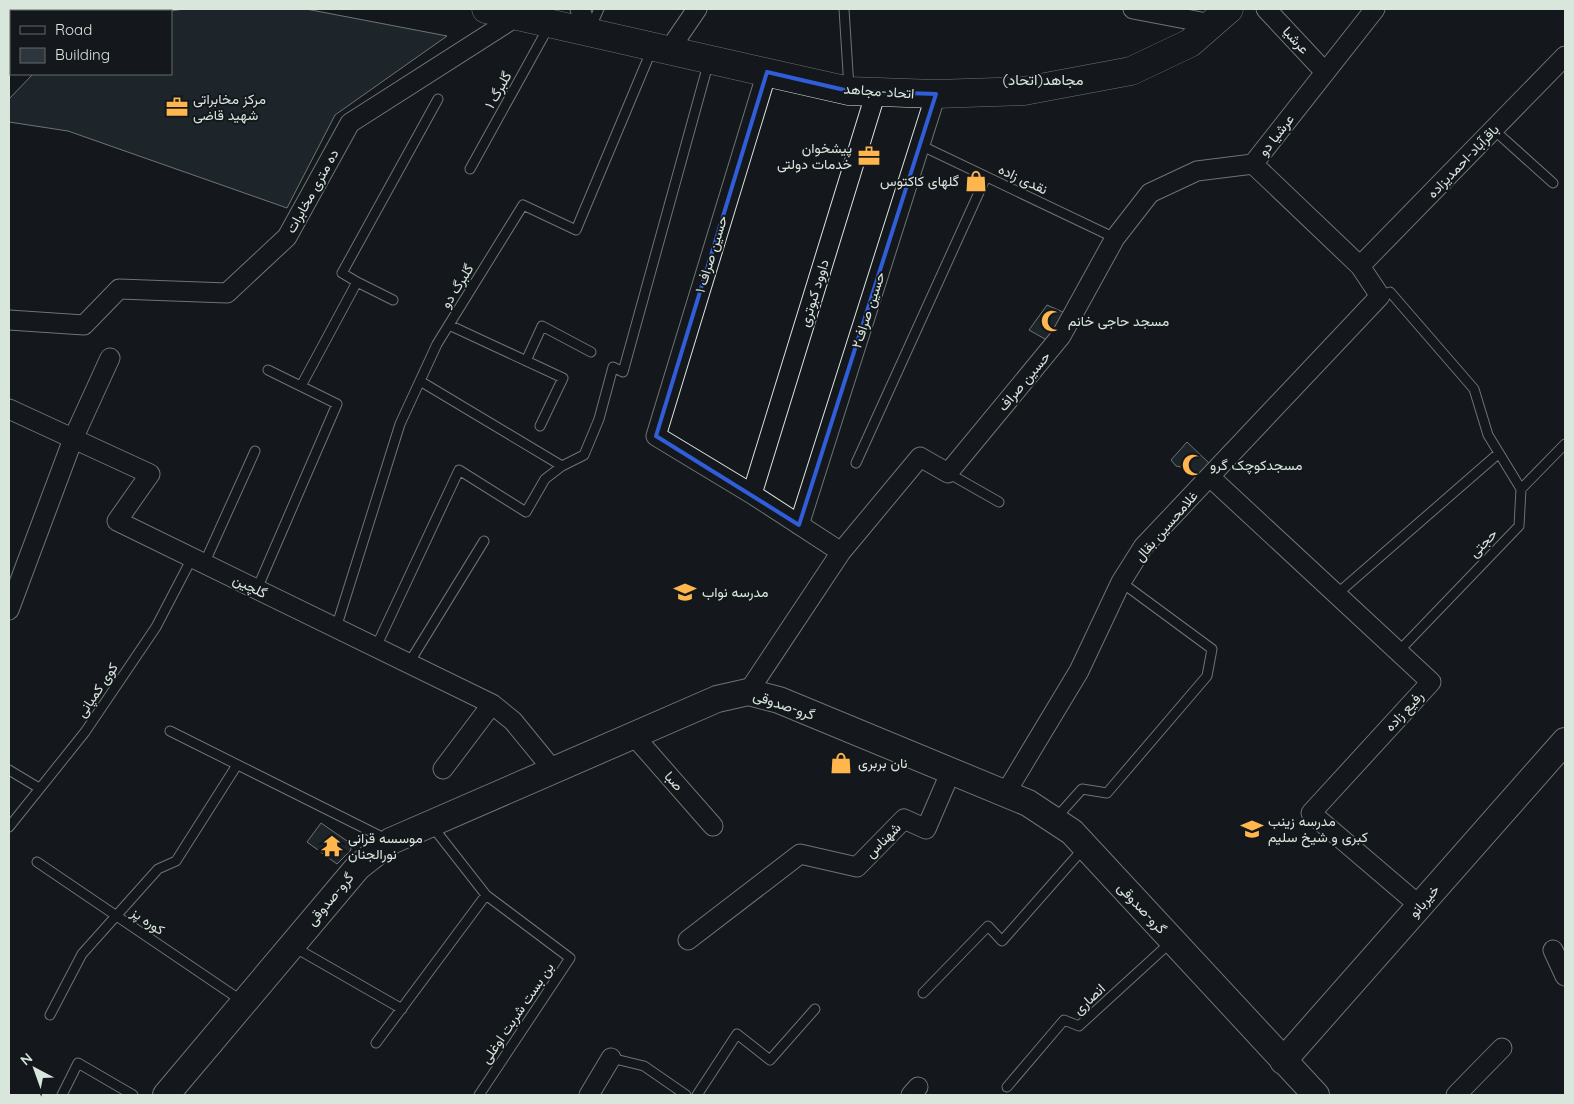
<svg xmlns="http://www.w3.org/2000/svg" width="1574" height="1104" viewBox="0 0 1574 1104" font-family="Quicksand,Vazirmatn,sans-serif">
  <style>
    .building { fill: #2c363c; stroke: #d8e6dc }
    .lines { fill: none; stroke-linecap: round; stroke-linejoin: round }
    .lane-casing { stroke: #d8e6dc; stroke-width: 11 }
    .street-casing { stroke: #d8e6dc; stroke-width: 21 }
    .secondary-casing { stroke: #d8e6dc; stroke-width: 28 }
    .primary-casing { stroke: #d8e6dc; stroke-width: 29 }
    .lane { stroke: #14181c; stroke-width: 9 }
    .street { stroke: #14181c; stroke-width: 19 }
    .secondary { stroke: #14181c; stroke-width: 26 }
    .primary { stroke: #14181c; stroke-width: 28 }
    .marked { fill: none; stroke: #305dd8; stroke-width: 4; stroke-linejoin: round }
    .labels { text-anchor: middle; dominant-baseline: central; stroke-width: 4; stroke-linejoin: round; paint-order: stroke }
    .street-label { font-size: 14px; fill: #d8e6dc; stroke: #14181c }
    .poi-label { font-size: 14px; fill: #d8e6dc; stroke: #14181c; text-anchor: start }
    .neighbourhood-label { font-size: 15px; fill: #d8e6dc; stroke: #14181c }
  </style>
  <rect width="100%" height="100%" fill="#14181c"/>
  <path class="building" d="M185 9H306L447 36 335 115 287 208 68 131 9 122V99L33 74H171L170 11Z
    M1047 305 1072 316 1052 343 1029 330Z
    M1187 442 1210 464 1203 487 1186 468 1176 466 1171 460Z
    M321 823 350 843 351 850 337 864 307 842Z"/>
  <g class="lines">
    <g class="lane-casing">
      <path id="lane" d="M844 9 849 88
        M590 29 599 9
        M1494 130 1553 183
        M920 145 1115 238
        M470 169 548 28
        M357 282 342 273 438 99
        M1380 296 1390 292 1474 389 1488 435 1521 489
        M449 325 563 378 540 426
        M526 361 542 326 591 352
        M420 381 562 466
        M301 386 357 282 393 300
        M856 463 986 177
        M948 473 999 502
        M204 564 255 451
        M257 589 337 404 268 370
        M1337 594 1499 453
        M336 628 400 424 437 344 523 205 576 230 652 49
        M376 647 459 470 526 512 545 479 562 466 584 455 599 419 613 367 623 372 709 61
        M1398 652 1519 526 1521 489 1565 444
        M409 663 484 541
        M170 731 388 840
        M9 770 39 788
        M1056 818 1082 789 1107 793 1207 676 1212 649 1121 582
        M432 826 486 895 570 958 479 1095
        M9 827 85 732 156 627 192 558
        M37 862 242 1001
        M294 947 402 1009
        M923 993 988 926 1002 941 1083 849
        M50 1015 82 954 158 869 176 861 237 765
        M376 1043 486 895
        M611 1058 644 1066 686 1095
        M1007 1087 1064 1020 1079 1026 1172 941
        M62 1095 78 1063 133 1095
        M697 1095 737 1034 770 1060 815 1009"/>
    </g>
    <g class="street-casing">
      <path id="street" d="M580 9 588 31
        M1133 9 1212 24
        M1266 9 1325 72
        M669 50 697 9
        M1360 266 1565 56
        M9 320 84 325 119 289 227 293 287 237 350 123 522 13
        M9 409 150 474 117 521 492 704 513 721 553 770
        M1210 477 1431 682 1311 813 1420 906
        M752 494 876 92
        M799 525 936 94
        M841 552 920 457 948 473 1061 336 1115 238 1150 193 1197 171 1253 164
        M9 610 73 439 110 358
        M748 692 841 552 752 494 656 436 767 72
        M634 736 713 826
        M443 769 492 704
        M1005 794 1079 671 1121 582 1143 547 1380 296 1360 266 1253 164 1375 9
        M688 940 800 854 857 867 904 819 926 829 951 771
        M1553 950 1565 976
        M589 1095 611 1058
        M911 1095 918 1087
        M1456 1095 1502 1048"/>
    </g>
    <g class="secondary-casing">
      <path id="secondary" d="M1283 1061 1565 741
        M166 1095 358 867 391 841 717 699 748 692 779 700 1028 803 1072 832 1316 1095"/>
    </g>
    <g class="primary-casing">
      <path id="primary" d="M486 9 849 91 936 94 1024 91 1131 71 1190 43 1229 9
        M57 11 61 9
        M9 46 11 44"/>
    </g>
    <use href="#lane" class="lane"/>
    <use href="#street" class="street"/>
    <use href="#secondary" class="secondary"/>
    <use href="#primary" class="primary"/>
  </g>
  <path d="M0 0H1574V1104H0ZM767 72 849 91 936 94 799 525 656 436Z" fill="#14181c" fill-opacity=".55" fill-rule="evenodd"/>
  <path class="marked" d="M767 72 849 91 936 94 799 525 656 436Z"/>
  <defs>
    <g id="office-bare" transform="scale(1.725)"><path d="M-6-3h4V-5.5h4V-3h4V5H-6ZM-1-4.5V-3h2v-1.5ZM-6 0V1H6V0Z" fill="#ffb74d" stroke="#14181c" stroke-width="2.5" paint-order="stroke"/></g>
    <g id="shop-bare" transform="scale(1.725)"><path d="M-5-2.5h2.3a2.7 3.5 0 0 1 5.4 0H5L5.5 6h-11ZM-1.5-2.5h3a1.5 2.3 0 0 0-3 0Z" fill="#ffb74d" stroke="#14181c" stroke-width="2.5" paint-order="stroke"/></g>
    <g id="mosque-bare" transform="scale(1.725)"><path d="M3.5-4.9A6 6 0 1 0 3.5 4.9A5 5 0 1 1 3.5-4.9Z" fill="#ffb74d" stroke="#14181c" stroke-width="2.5" paint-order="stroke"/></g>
    <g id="school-bare" transform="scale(1.725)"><path d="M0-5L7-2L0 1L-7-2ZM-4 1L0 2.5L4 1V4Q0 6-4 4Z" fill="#ffb74d" stroke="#14181c" stroke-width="2.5" paint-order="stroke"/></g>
    <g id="temple-bare" transform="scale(1.725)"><path d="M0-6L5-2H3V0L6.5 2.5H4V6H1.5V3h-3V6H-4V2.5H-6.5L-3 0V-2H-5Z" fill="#ffb74d" stroke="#14181c" stroke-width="2.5" paint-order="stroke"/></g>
  </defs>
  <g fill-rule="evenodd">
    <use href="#office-bare" x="177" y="107"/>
    <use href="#office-bare" x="869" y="156"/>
    <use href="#shop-bare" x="976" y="181"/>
    <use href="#mosque-bare" x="1052" y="321"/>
    <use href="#mosque-bare" x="1193" y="465"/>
    <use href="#school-bare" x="685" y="592"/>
    <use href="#shop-bare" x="841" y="763"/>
    <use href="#school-bare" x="1252" y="829"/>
    <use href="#temple-bare" x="332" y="846"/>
  </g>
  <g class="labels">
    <g class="street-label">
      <text transform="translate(1296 40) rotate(47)">عرشیا</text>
      <text transform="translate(498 90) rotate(-61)">گلبرگ ۱</text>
      <text transform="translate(879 91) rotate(4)">اتحاد-مجاهد</text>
      <text transform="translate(1276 135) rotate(-52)">عرشیا دو</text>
      <text transform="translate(1463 161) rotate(-46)">باقرآباد-احمدیزاده</text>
      <text transform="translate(1023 179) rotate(25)">نقدی زاده</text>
      <text transform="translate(312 191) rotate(-61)">ده متری مخابرات</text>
      <text transform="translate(711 254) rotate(-73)">حسین صراف ۱</text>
      <text transform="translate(457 286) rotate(-58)">گلبرگ دو</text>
      <text transform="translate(814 293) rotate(-73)">داوود کبوتری</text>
      <text transform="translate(868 310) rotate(-72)">حسین صراف۲</text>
      <text transform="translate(1024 381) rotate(-50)">حسین صراف</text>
      <text transform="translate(1166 526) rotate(-49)">غلامحسین بقال</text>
      <text transform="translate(1483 543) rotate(-46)">حجتی</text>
      <text transform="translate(250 586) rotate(26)">گلچین</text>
      <text transform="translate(97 690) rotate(-56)">کوی کمپانی</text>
      <text transform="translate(784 705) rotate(19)">گرو-صدوقی</text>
      <text transform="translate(1404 711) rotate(-47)">رفیع زاده</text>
      <text transform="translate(674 781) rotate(49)">صبا</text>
      <text transform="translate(883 840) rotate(-45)">شهناس</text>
      <text transform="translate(330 899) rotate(-50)">گرو-صدوقی</text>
      <text transform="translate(1424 901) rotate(-49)">خیربانو</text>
      <text transform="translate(1142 908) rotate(47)">گرو-صدوقی</text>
      <text transform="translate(148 921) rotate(34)">کوره پز</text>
      <text transform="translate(1089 999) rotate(-43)">انصاری</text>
      <text transform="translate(517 1013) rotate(-56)">بن بست شربت اوغلی</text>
    </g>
    <g class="poi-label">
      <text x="193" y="99">مرکز مخابراتی<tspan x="193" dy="16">شهید قاضی</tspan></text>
      <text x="852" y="148" text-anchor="end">پیشخوان<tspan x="852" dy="16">خدمات دولتی</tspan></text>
      <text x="959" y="181" text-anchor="end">گلهای کاکتوس</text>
      <text x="1068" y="321">مسجد حاجی خانم</text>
      <text x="1210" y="465">مسجدکوچک گرو</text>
      <text x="702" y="592">مدرسه نواب</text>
      <text x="858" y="763">نان بربری</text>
      <text x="1268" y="821">مدرسه زینب<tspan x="1268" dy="16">کبری و شیخ سلیم</tspan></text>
      <text x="348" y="838">موسسه قرانی<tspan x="348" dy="16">نورالجنان</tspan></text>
    </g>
    <g class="neighbourhood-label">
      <text x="1043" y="79">مجاهد(اتحاد)</text>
    </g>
  </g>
  <rect width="1574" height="1104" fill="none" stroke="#d8e6dc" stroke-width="20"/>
  <rect x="10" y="10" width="162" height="65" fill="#14181c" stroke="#626a69"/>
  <rect x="20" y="26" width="25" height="8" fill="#14181c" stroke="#626a69"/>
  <text x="55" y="35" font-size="15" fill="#d8e6dc">Road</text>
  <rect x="20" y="48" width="25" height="15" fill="#2c363c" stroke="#626a69"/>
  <text x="55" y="60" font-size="15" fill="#d8e6dc">Building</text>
  <g transform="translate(35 1069) rotate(319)" stroke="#14181c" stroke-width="4" paint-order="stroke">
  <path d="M0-4L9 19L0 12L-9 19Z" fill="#d8e6dc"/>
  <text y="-8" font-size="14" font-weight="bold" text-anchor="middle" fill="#d8e6dc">N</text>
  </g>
</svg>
